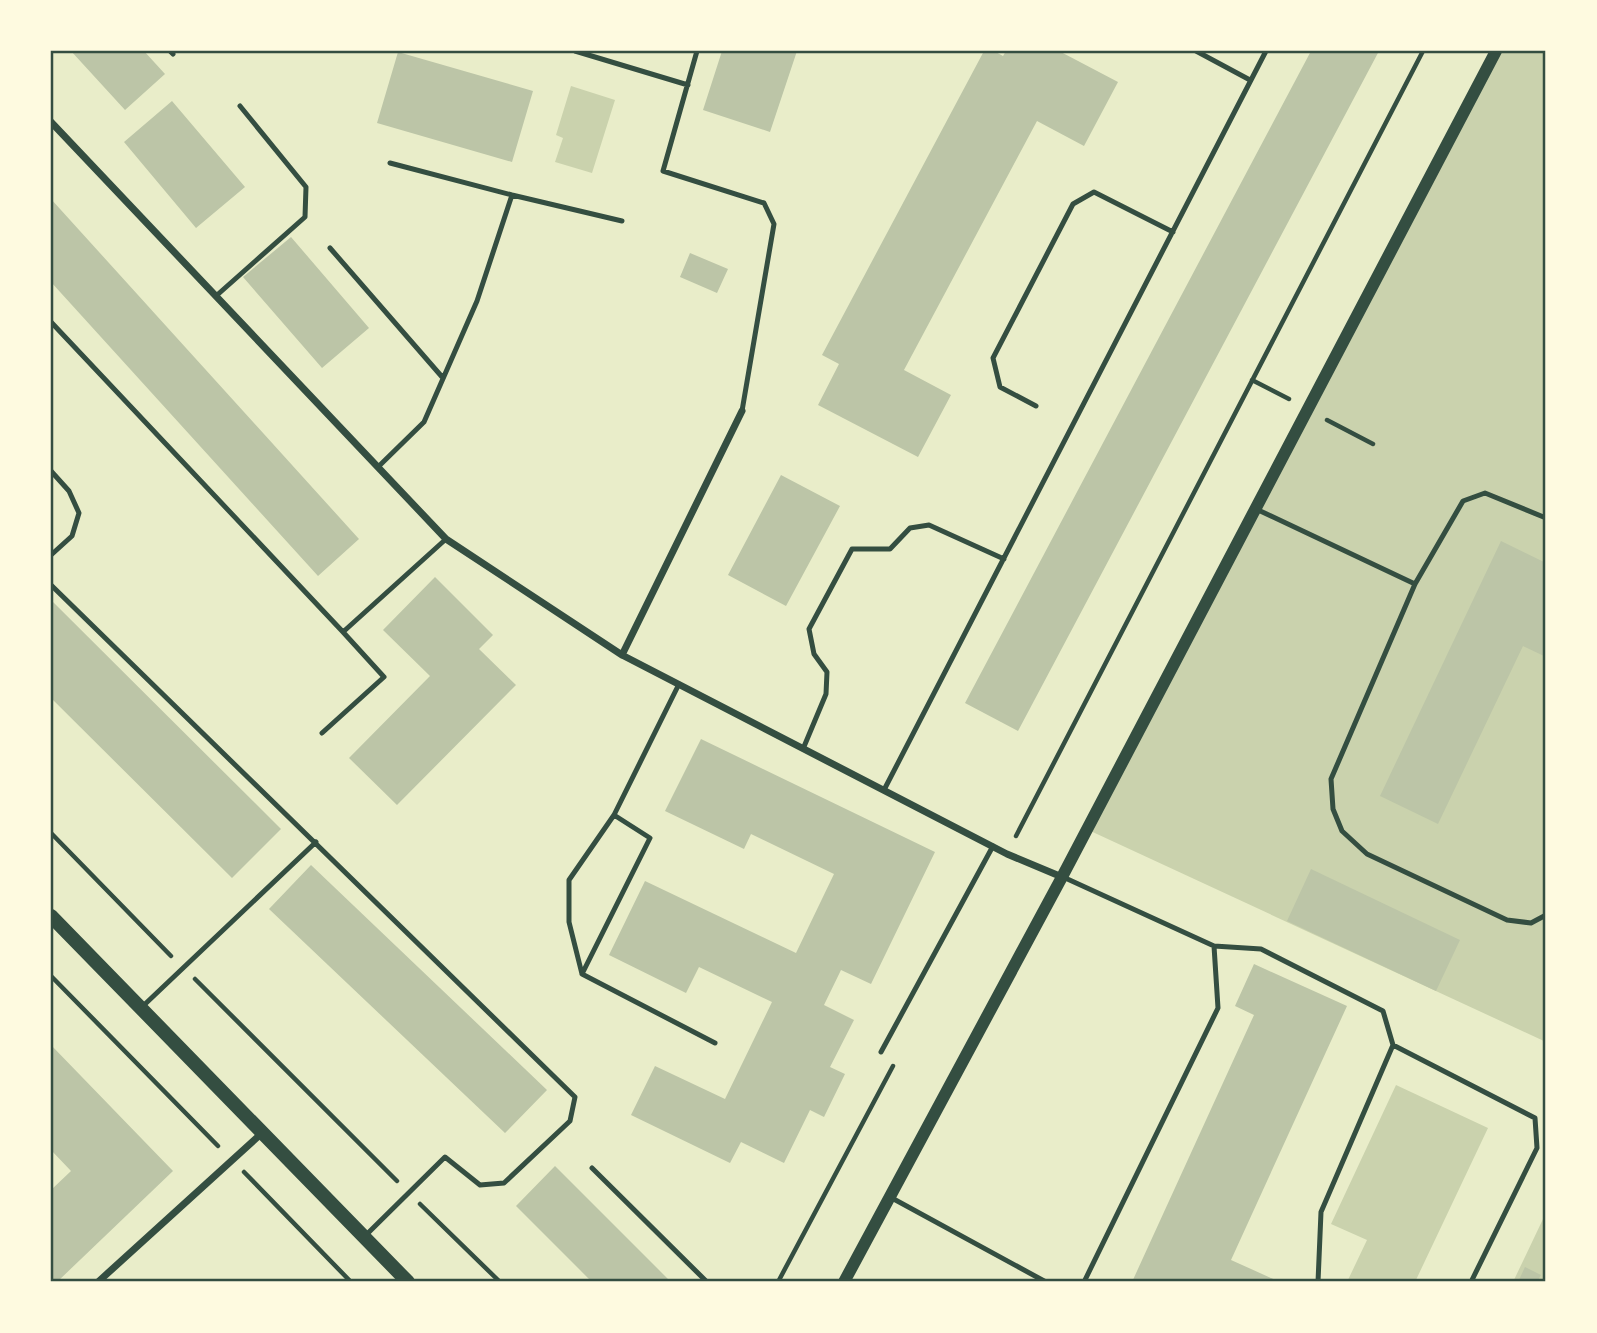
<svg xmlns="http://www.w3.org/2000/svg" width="1597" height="1333" viewBox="0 0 1597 1333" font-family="'DM Sans',sans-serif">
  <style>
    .green { fill: #cad2ad }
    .building { fill: #bcc5a7 }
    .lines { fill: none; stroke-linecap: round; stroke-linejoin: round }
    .path { stroke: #344e41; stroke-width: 4.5 }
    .service { stroke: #344e41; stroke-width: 5 }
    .minor { stroke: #344e41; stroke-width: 7 }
    .tertiary { stroke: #344e41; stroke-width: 12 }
    .secondary { stroke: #344e41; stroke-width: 14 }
    .neatline { fill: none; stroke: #344e41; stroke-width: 2.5 }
  </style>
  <rect width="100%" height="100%" fill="#e9edc9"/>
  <path class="green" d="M1493 51H1546V1042L1084 828Z
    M571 86 615 100 592 173 555 162 563 138 556 135Z
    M1396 1085 1488 1128 1415 1282H1347L1367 1240 1331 1224Z
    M1546 1211V1282H1513L1543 1219Z"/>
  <path class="building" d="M71 51H144L165 74 125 110Z
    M722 51H797L770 132 703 110Z
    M984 51H994L1003 56 1006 51H1059L1118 82 1084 146 1037 121 904 370 951 395 918 457 818 405 839 364 822 355Z
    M1311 51H1379L1018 731 965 703Z
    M398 52 533 91 512 162 377 123Z
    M172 101 245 187 196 228 124 142Z
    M51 199 359 539 318 576 51 282Z
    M291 237 369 328 322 368 243 277Z
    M690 253 728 269 717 293 680 277Z
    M781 475 840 506 786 606 728 575Z
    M1501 541 1546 563V657L1523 646 1438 824 1380 796Z
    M435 577 493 635 479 649 516 685 397 805 349 758 430 676 383 630Z
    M51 600 281 829 232 878 51 698Z
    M701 739 935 852 871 984 841 970 824 1005 854 1020 830 1067 845 1074 824 1117 810 1110 784 1163 741 1142 730 1163 631 1115 655 1066 725 1099 772 1002 699 967 686 993 609 955 645 881 796 953 834 874 751 834 744 849 665 811Z
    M311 865 547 1090 505 1133 269 909Z
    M1311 869 1460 940 1436 991 1287 921Z
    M1254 964 1347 1006 1231 1260 1280 1282H1132L1254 1015 1235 1006Z
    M51 1045 173 1171 57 1282H51V1190L71 1171 51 1150Z
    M555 1166 671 1282H592L516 1206Z
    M1525 1267 1541 1275 1537 1282H1518Z"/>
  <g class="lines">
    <path class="path" d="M1252 380 1289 399
      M1327 420 1373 444
      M51 833 171 956
      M1016 836 1423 51
      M51 976 218 1146
      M195 979 397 1181
      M244 1172 351 1282
      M420 1204 500 1282
      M778 1282 893 1066"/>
    <path class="service" d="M170 51 173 54
      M575 51 688 85
      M697 51 663 171 764 203 774 224 742 411
      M1196 51 1250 80
      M390 163 512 195 622 221
      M330 248 443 378
      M216 296 305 217 306 187 240 106
      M51 322 343 632
      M1036 406 1000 387 993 358 1073 204 1094 192 1173 232
      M378 467 424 422 477 301 512 195
      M51 471 69 491 79 513 72 536 51 555
      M1256 509 1415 584 1331 779 1333 809 1342 831 1367 854 1507 920 1531 923 1546 915
      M1415 584 1463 501 1485 493 1546 518
      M51 585 575 1097 570 1121 504 1183 480 1185 445 1157 365 1236
      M679 684 614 815 569 880V922L582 974 715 1043
      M322 733 384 677 343 632 446 539
      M803 749 826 694 827 672 814 654 809 629 852 549H890L910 528 929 525 1004 559
      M884 790 1266 51
      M1063 877 1214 946 1261 949 1383 1011 1393 1045
      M582 974 650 838 614 815
      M143 1006 316 842
      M881 1052 993 846
      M592 1168 707 1282
      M890 1197 1046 1282
      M1084 1282 1218 1008 1214 946
      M1318 1282 1321 1212 1393 1045 1535 1118 1537 1148 1471 1282"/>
    <path class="minor" d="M51 122 446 539 622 655 1007 854 1062 877
      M622 655 742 411
      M98 1282 262 1133"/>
    <path class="tertiary" d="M844 1282 1062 877 1496 51"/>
    <path class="secondary" d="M51 916 408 1282"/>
  </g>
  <rect width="1597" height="1333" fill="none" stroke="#fefae0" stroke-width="105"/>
  <rect x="52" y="52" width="1492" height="1228" class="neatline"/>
</svg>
